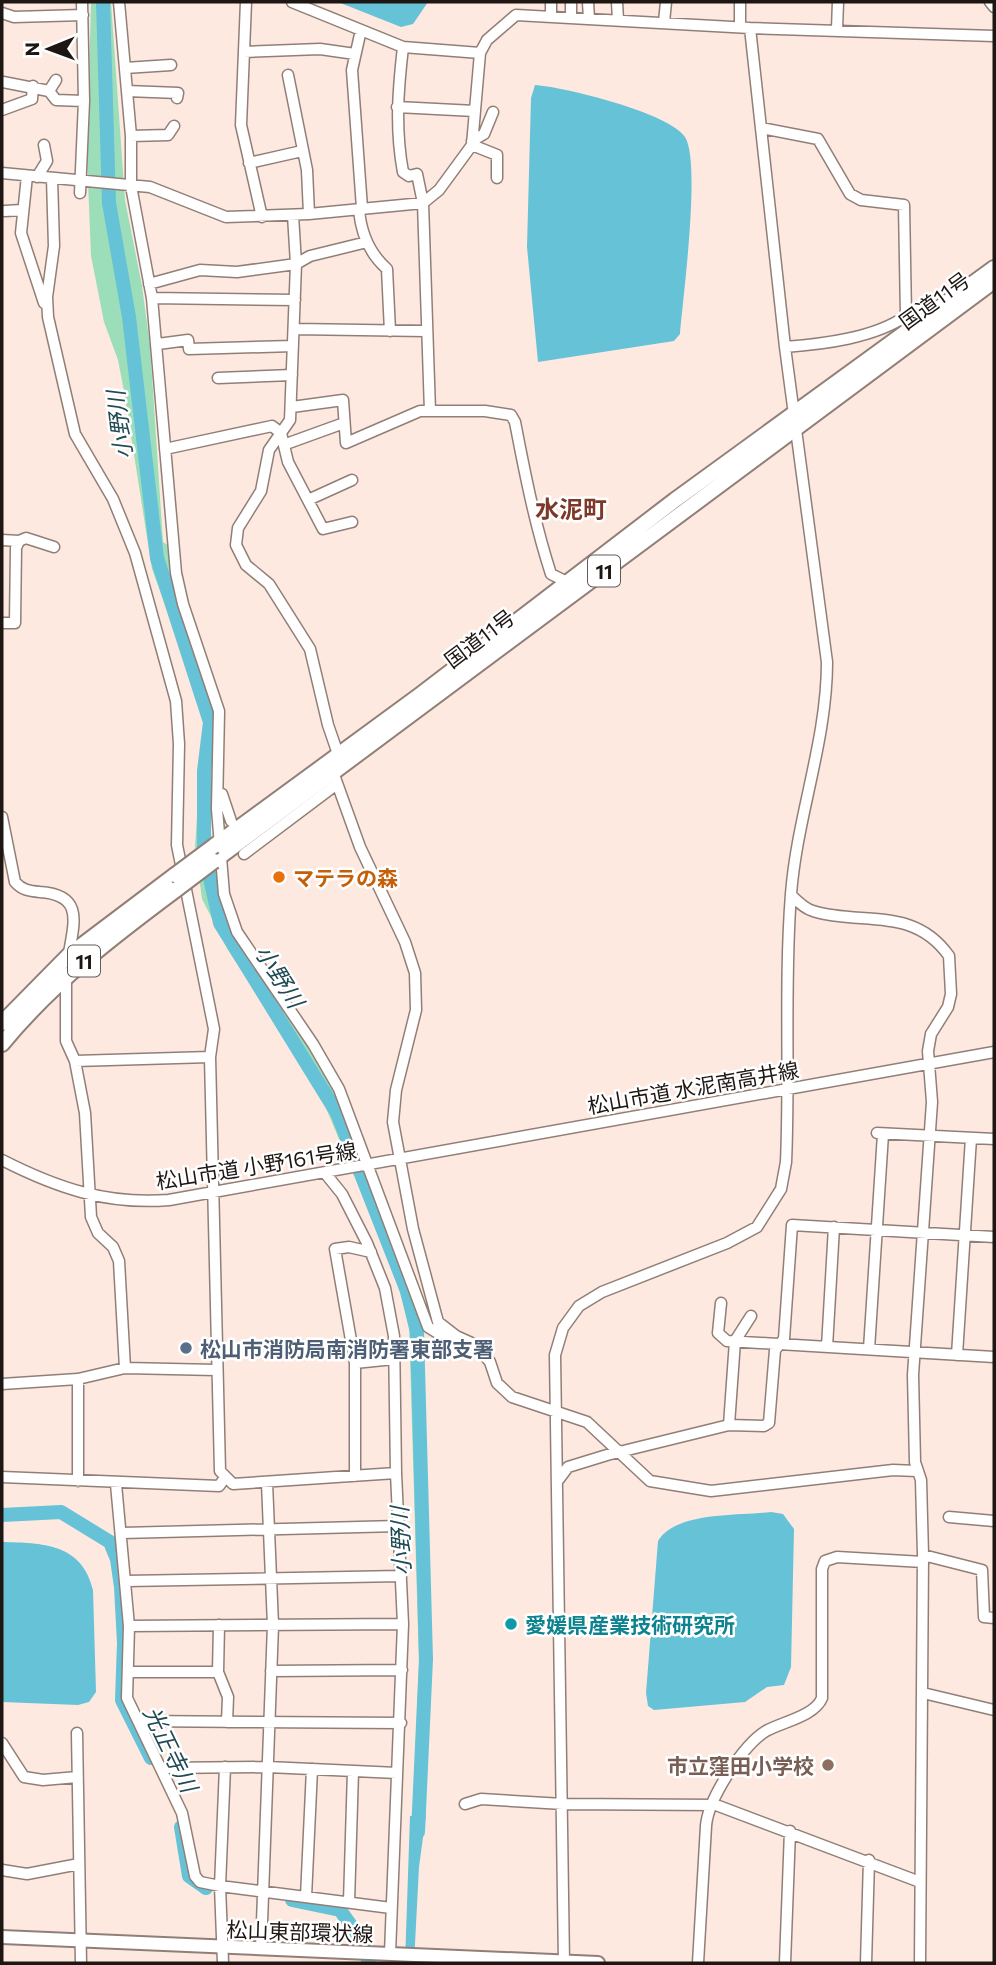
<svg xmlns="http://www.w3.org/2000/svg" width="996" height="1965" viewBox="0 0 996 1965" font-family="Commissioner,'Noto Sans JP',sans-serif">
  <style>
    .green { fill: #9cdeb9 }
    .water { fill: #65c2d7 }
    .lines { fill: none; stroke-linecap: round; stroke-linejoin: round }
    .river { stroke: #65c2d7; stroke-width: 14 }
    .minor-casing { stroke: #917f77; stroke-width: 13 }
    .major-casing { stroke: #917f77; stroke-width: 16 }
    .highway-casing { stroke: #917f77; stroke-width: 18 }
    .minor { stroke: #fff; stroke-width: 10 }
    .major { stroke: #fff; stroke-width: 12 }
    .highway { stroke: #fff; stroke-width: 14 }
    .highway-bridge-casing { stroke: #917f77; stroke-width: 18; stroke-linecap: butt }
    .highway-bridge { stroke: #fff; stroke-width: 14 }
    .food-dot { fill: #e8710a; stroke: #fff; stroke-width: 2.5 }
    .service-dot { fill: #5c6f8a; stroke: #fff; stroke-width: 2.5 }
    .culture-dot { fill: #0f9aa8; stroke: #fff; stroke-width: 2.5 }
    .education-dot { fill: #8d6e63; stroke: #fff; stroke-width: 2.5 }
    .labels { text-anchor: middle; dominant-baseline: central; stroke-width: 5; stroke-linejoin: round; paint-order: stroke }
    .shield { fill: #fff; stroke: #615c5a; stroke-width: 2 }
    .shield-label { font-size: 19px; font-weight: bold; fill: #1d1613 }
    .street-label { font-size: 21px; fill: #1d1613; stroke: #fff }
    .food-label { font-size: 21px; font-weight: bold; fill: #c56008; stroke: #fff; text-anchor: start }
    .service-label { font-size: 21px; font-weight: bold; fill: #4e5e75; stroke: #fff; text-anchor: start }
    .culture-label { font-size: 21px; font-weight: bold; fill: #0d838f; stroke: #fff; text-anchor: start }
    .education-label { font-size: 21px; font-weight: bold; fill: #785e54; stroke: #fff; text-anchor: end }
    .water-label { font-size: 23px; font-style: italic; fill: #204a54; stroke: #fff }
    .quarter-label { font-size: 24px; font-weight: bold; fill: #7d3828; stroke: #fff }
  </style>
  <rect width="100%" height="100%" fill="#fde9e0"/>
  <path class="green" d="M91 2H111L125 200 142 286 150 346 163 542 169 546 176 599 213 705 211 832 214 879 219 898 238 944 301 1035 335 1094 414 1292 422 1324 423 1486 430 1617 424 1815H413L419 1664 409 1324 392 1265 315 1082 228 950 202 899 195 846 204 713 152 569 124 391 118 360 104 322 91 256 87 157Z"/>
  <path class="water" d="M338 2H428L413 24 401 27Z
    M535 85C564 87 670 113 685 137 701 162 683 297 680 334L674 341 538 362 527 247 531 98Z
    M771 1512 783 1514 794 1529 791 1667 784 1685 767 1687 745 1702 654 1710 648 1706 646 1693 658 1541C676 1511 739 1516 771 1512Z
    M2 1542C42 1543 82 1543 93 1590L96 1692 89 1702 78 1705 2 1702Z
    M426 1815 419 1867 414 1963H405L410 1816Z"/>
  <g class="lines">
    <path class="river" d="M103 2 109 203 129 317 157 558 210 722 204 771V851L220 923 337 1113 407 1291 417 1332 426 1659 418 1832
      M2 1515 61 1512 110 1542 117 1559 121 1587 124 1643 122 1700 151 1758
      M181 1827 189 1876 206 1888
      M292 1900 340 1910 362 1941 369 1963"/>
    <g class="minor-casing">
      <path id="minor" d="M119 2 131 136V186L152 298 176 573 183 604 219 711 217 809 224 894 237 932 313 1044 339 1089 428 1327 436 1332 456 1336
        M246 2 241 125 262 217
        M292 2 403 47 480 53
        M551 2V17
        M571 2V18
        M588 2 589 19
        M617 2 618 20
        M990 2 994 7
        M2 13 14 17 83 15
        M664 22 666 2
        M740 25V2
        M837 29 838 2
        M361 30 352 70 362 208
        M403 47C398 90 395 129 403 172L409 176 417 174 423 203 430 411
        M244 52 320 49 355 54
        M125 68 171 65
        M288 75 307 170 309 214
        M3 82 49 91 56 100 84 101
        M49 91 56 80
        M127 91 178 93 177 98
        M397 107 475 111
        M2 110 32 99 33 86
        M761 128 818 139 850 194 861 200 904 205 906 316 921 327
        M131 136 168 135 174 126
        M472 141 484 134 493 112
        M472 145 497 155V178
        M249 163 302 151
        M2 173 150 187 226 217 309 214 423 203 439 190 472 145 480 53 487 40 516 15 750 28 994 36
        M27 176 21 233 44 303
        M37 177 47 161 44 145
        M52 178 54 246 47 297 48 317 75 434 113 499 135 553 176 701 179 744 177 845 214 1029 210 1057 220 1471 233 1484 396 1473
        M80 193 84 101 82 2
        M359 210C361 233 369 253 387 269L390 331
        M5 211 22 210
        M293 215 296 264 290 420 269 450 261 491 238 528 236 545 246 565 269 584 310 649 328 725 338 754 333 772 360 847 405 942 415 973 416 1010 396 1090 393 1122 413 1229 438 1322 456 1336 476 1345 490 1362 497 1383 512 1397 587 1422 650 1481 711 1491 893 1470 917 1471
        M149 284 200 270 237 272 296 264 310 256 367 242
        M152 298 295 300
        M295 329 426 331
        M158 344 188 340 189 349 293 346
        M785 347C824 344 874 338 906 316
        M218 378 292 375
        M292 407 343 400 346 443 420 411H485L511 415 515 422C525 474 535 525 551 574L571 584
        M286 444 344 423
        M165 449 272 426 281 433 288 462 323 529 352 522
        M308 500 352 480
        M2 540 19 541
        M2 623H15L16 548 19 541 26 538 54 547
        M222 794 231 821
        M2 817 15 882C22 890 29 891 40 892 86 895 73 925 68 959
        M244 854 337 784
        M791 895C797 901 805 909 813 911 860 926 913 905 949 956L951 994 948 1007 931 1034 928 1051 932 1102 913 1375 915 1462 921 1480 923 1555 920 1963
        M66 977V1041L75 1061 85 1113 91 1217 98 1233 113 1247 119 1261 125 1368
        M75 1061 210 1057
        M877 1133 994 1139
        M2 1160C57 1188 107 1205 169 1200L994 1052
        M325 1173 342 1194 367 1243 385 1288 394 1336 396 1473 403 1624 390 1953
        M721 1303 718 1333 727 1341 994 1357
        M827 1347 834 1227
        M869 1349 883 1134
        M957 1355 971 1138
        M355 1363 394 1359
        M78 1379V1481
        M2 1384 78 1379 125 1368 216 1370
        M729 1425 735 1341 751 1316
        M355 1476V1363L335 1249 349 1247 371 1252
        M2 1477 219 1486 224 1479
        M559 1479 568 1467 607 1455 729 1425 764 1426 769 1423 775 1350 784 1339 792 1225 994 1237
        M116 1484 129 1626 127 1698 182 1813 195 1876 200 1882 220 1886 391 1908
        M949 1517 994 1521
        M122 1533 398 1526
        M923 1555 982 1570 984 1617 994 1618
        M126 1581 401 1576
        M219 1625 218 1672 228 1697 227 1722
        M129 1626 403 1624
        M271 1671 402 1670
        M128 1672H218
        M923 1693 994 1710
        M138 1721 401 1723
        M77 1733 81 1963
        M2 1743 24 1777 43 1780 77 1777
        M162 1768 268 1767 397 1773
        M465 1804 481 1799 563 1804 716 1805 920 1882
        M2 1870 27 1874 79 1864
        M306 1897 312 1769
        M349 1902 353 1771
        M261 1949 273 1625 267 1483
        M223 1963 220 1886 225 1767
        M564 1963 555 1355 563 1328 579 1306 602 1292 727 1243 757 1227 781 1189 786 1162C790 1073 784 983 791 894 797 816 827 741 827 662L785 347 750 28
        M698 1963 706 1826C708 1799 743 1745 766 1731 782 1722 815 1716 822 1698V1569L825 1561 837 1557 923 1562
        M785 1963 790 1831
        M866 1963 869 1860"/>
    </g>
    <g class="major-casing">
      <path id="major" d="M2 1937 598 1963"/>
    </g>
    <g class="highway-casing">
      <path id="highway" d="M214 846 420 695 675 500 994 268
        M214 861 994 281
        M2 1023 69 955 175 875
        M2 1044C52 983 114 936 177 889"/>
    </g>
    <use href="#minor" class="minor"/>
    <use href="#major" class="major"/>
    <use href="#highway" class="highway"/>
    <g class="highway-bridge-casing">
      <path id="highway-bridge" d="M175 875 214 846
        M177 889 214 861"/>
    </g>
    <use href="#highway-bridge" class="highway-bridge"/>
  </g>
  <circle class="food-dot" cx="279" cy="877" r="7"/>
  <circle class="service-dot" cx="186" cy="1348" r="7"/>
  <circle class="culture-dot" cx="511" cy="1624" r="7"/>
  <circle class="education-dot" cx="828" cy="1765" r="7"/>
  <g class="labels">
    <g class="shield">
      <rect x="588" y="555.5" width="32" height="31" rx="5"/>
      <rect x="68" y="945.5" width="32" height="31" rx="5"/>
    </g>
    <g class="shield-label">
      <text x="604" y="571">11</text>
      <text x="84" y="961">11</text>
    </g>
    <g class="street-label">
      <text transform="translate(934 300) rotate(-36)">国道11号</text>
      <text transform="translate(479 638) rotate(-37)">国道11号</text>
      <text transform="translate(693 1087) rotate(-10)">松山市道 水泥南高井線</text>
      <text transform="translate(256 1165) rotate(-9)">松山市道 小野161号線</text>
      <text transform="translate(300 1931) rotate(2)">松山東部環状線</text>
    </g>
    <g class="food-label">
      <text x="293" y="877">マテラの森</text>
    </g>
    <g class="service-label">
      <text x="200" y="1348">松山市消防局南消防署東部支署</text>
    </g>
    <g class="culture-label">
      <text x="525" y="1624">愛媛県産業技術研究所</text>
    </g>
    <g class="education-label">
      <text x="814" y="1765">市立窪田小学校</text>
    </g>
    <g class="water-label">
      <text transform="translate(119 425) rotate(-97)">小野川</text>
      <text transform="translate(280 976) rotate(58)">小野川</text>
      <text transform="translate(400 1541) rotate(-92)">小野川</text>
      <text transform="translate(171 1749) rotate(64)">光正寺川</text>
    </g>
    <g class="quarter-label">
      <text x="571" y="508">水泥町</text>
    </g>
  </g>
  <rect width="996" height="1965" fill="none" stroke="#1d1613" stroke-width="7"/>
  <g transform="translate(49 49) rotate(269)" stroke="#ffffff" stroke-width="5" paint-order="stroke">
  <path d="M0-5L12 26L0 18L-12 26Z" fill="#1d1613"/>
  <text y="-10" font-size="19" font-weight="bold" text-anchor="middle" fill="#1d1613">N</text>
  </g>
</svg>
